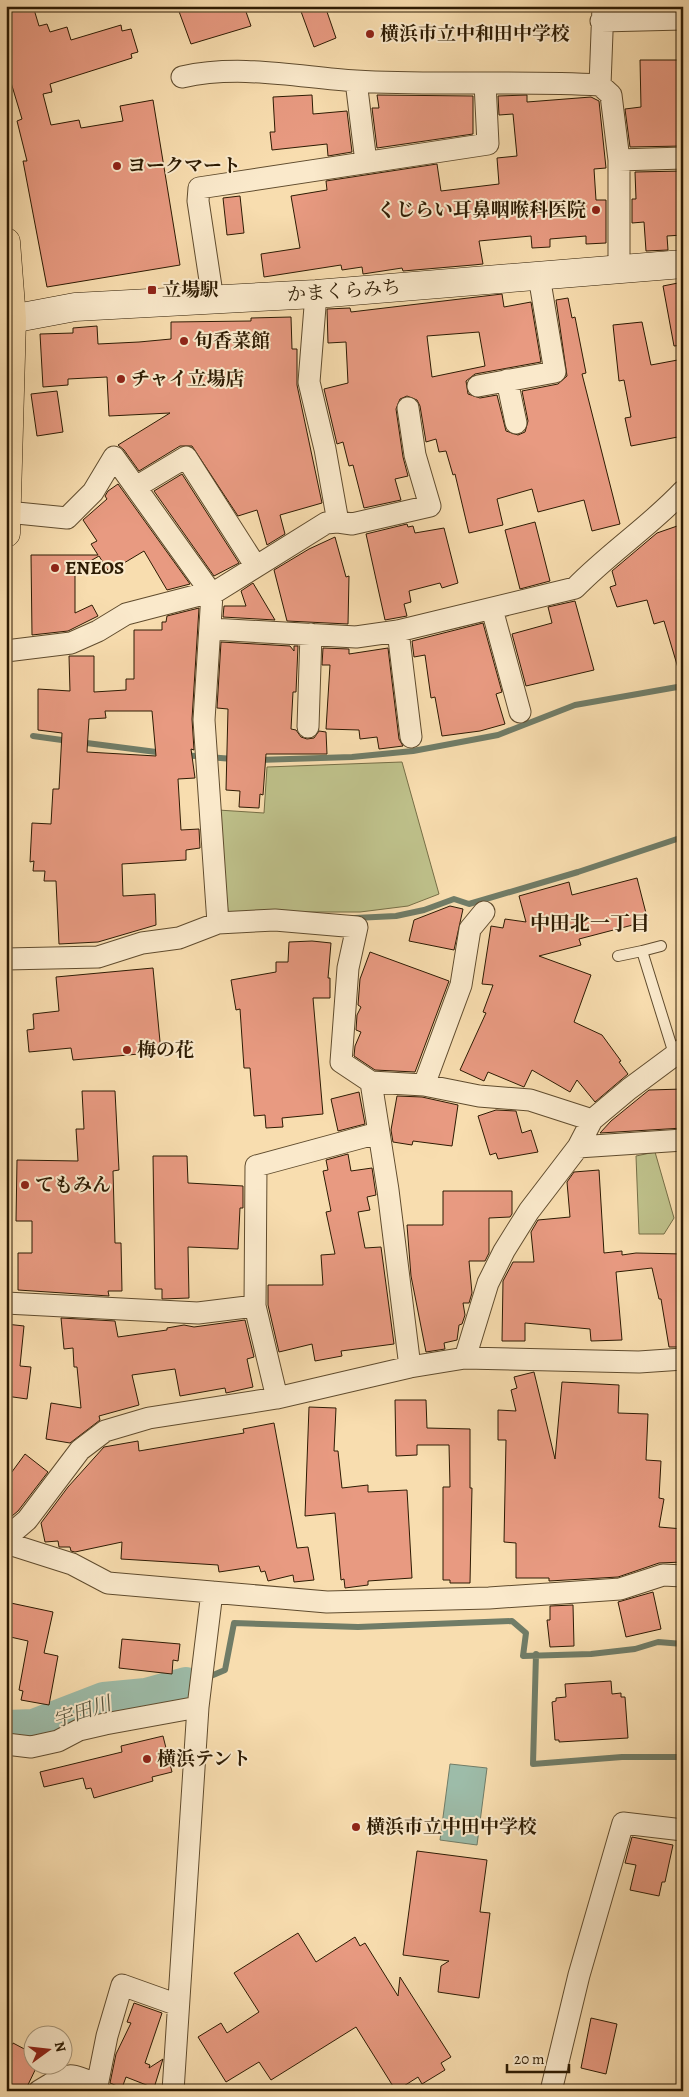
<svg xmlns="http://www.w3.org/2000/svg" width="689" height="2097" viewBox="0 0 689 2097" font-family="Alegreya,'Noto Serif JP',serif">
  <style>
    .green { fill: #bec08a; stroke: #766e46 }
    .water { fill: #9dbca9; stroke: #707c67 }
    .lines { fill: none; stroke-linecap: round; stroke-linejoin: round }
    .stream { stroke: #707c67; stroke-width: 6 }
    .river { stroke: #9dbca9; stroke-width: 38 }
    .building { fill: #e89a81; stroke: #2d1b03; fill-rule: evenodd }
    .lane-casing { stroke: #604c2e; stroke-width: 12 }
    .street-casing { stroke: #604c2e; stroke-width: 23 }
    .secondary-casing { stroke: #2d1b03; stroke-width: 29 }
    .primary-casing { stroke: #2d1b03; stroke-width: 29 }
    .lane { stroke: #fae9cb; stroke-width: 10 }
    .street { stroke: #fae9cb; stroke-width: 21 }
    .secondary { stroke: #fae9cb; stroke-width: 28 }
    .primary { stroke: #f8ddaf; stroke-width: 28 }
    .poi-dot { fill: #8f2418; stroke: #fae9cb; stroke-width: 2 }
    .labels { text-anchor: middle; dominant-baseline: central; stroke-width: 4; stroke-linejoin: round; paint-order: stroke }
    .poi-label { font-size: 19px; font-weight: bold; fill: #2d1b03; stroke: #fae9cb; text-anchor: start }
    .street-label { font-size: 19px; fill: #2d1b03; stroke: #fae9cb }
    .neighbourhood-label { font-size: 20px; font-weight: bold; fill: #2d1b03; stroke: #fae9cb }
    .water-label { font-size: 20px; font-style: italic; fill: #54533d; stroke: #fae9cb }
  </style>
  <rect width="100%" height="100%" fill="#f8ddaf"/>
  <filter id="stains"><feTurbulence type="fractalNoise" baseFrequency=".004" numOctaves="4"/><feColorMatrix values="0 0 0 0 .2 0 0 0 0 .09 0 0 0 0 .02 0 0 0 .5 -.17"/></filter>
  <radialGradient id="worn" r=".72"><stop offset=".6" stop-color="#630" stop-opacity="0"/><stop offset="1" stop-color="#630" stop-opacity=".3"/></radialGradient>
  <path class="green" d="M402 762 439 894 408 906 360 912H228L218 810 264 813 267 767Z
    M655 1152 674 1218 664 1234H639L636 1156Z"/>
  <path class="water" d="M450 1764 487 1768 477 1845 440 1840Z"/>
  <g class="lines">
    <path class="stream" d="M33 736 69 741
      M79 742 164 753
      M183 755 233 759
      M258 760 352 757 413 751 498 735 575 705 683 686
      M355 918 396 916 424 910 454 899 469 904 578 872 683 837
      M536 1654 533 1764 622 1757H683
      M206 1678 225 1670 234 1623 358 1627 512 1621 526 1633 523 1656 591 1654 635 1649 658 1642 683 1644
      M186 1686 197 1682
      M6 2024 8 2038 6 2041"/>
    <path class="river" d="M6 1729 34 1728 104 1701 146 1697 186 1686"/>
  </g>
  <path class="building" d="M6 6H33L39 26 47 24 50 32 67 27 71 40 121 25 122 31 131 29 138 52 131 54 132 58 50 84 52 92 43 94 51 125 79 120 81 128 123 121 120 106 153 100 180 265 47 287 23 161H27L17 121 22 119 6 66Z
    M177 6H244L251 26 191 44Z
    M299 6H325L336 38 314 47Z
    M640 60H683V146L630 147 625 109 641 107Z
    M312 95 313 114 347 111 352 152 328 156 327 144 272 150 270 132H275L273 97Z
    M377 95 473 96V134L377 148 372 108H379Z
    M527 95V102L591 97 599 101 606 168 594 169 596 200H606V243L586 244V236L550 239V247L532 248 531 236 479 241 483 264 473 265 403 271 402 268 363 274 362 267 342 270 341 265 264 277 261 254 300 248 291 196 327 190 326 181 437 164 441 191 499 184 497 158 517 156 513 114 499 115 498 96Z
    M683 171V235L667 236 668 250 646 251 644 222 632 223V199H636L635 172Z
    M240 196 244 233 227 235 223 198Z
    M683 282V345L674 346 663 286Z
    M502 294 504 307 531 302 541 362 475 374 466 381 468 394 480 398 497 395 506 431 518 435 525 432 528 421 522 391 558 384 567 376 556 300 568 298 572 318 575 317 586 373 582 374 620 524 592 531 584 500 538 512 532 489 497 499 503 525 469 533 455 474 453 475 446 451 439 452 436 439 426 442 420 406 417 400 407 396 400 399 396 409 403 457 408 476 395 479 401 500 364 508 353 465 349 466 343 442 337 444 324 389 348 383 346 342 328 343 327 309 350 308 351 312ZM479 332 485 366 432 377 427 336Z
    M291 317 292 349H297V385L322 503 280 515 285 534 267 545 257 510 238 516 192 446H180L139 471 124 450 118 445 170 413 109 416 107 377 68 379V385L43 387 40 334 73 333V328L97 326 98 344 139 342 171 339V322L251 321V318Z
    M642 322 651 365 683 359V436L631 446 625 418 631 417 624 380 619 381 613 325Z
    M57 391 63 432 37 436 31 394Z
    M182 474 239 563 214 576 154 491Z
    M118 484 190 584 167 590 144 551 109 572 99 556 75 570V613L92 605 98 616 68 631 32 635 31 555H98L91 544 97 541 83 520 107 499 105 496 108 491Z
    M535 522 550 581 520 589 505 530Z
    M407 524 408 527 413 526 415 533 444 528 458 583 442 588 440 583 409 591 411 602 404 604 407 616 385 620 366 534Z
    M683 524V668H678L664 621 654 624 647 600 617 607 610 587 616 585 612 571 657 533Z
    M335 537 346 577 349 576 348 624 287 621 274 570 309 549Z
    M253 583 275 620 223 617 224 606H246L241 591Z
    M575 601 594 670 526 686 512 634 552 623 548 607Z
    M199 608 192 719 194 750 191 749 195 778 178 779 181 830 199 829 200 848 186 850V860L122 864 123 896 155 894 156 925 98 942 59 944 56 881H44L45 871H33L34 861 30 862 32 823 51 824 53 789H59L62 733 38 730V689L70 691 69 656H94V692L126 690V679H134V630H162V622H166L167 616ZM105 711H152L156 756 87 752 89 719 106 718Z
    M483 623 502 692 496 694 505 724 480 731 442 736 435 697 431 698 425 655 414 657 412 641Z
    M221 642 290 646 294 651V646H298L296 692H293L291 729 296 730 301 737 307 739 314 738 319 731 326 732 327 754H266L263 795 260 794 259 808 239 807 240 791 226 790 228 709 217 708Z
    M323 648 349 649V654L388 648 399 739 403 746 379 749 377 737 360 739 359 730 326 729 330 665H322Z
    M637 878 648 921 579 939 581 945 539 956 591 975 574 1022 602 1035 621 1061 619 1062 628 1074 595 1102 577 1080 570 1092 532 1070 524 1087 488 1072 484 1081 460 1070 486 1013 483 1012 493 985 482 984 491 926 503 928 505 919 526 922 519 896 569 882 572 895Z
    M450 906 463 909 454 950 409 941 414 920Z
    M312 941 331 943 328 978H330V998H313L323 1114 282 1118 283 1127 266 1128 265 1115 254 1116 250 1068H244L240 1009 236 1010 231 980 276 972V962H288L289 942Z
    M370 952 449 981 415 1072 375 1070 354 1056 355 1046 361 1032 356 1030 357 1015 361 1007 358 1005 360 979Z
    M153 968 161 1052 73 1060 71 1048 29 1052 27 1030 34 1029 33 1014 59 1011 56 977Z
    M683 1089V1128L600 1133 611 1121 649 1090Z
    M82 1091H115L119 1170 113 1171 115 1243H121L122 1291H108L109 1296 18 1290V1253H32V1221H16L17 1160 78 1161 76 1129H84Z
    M359 1092 365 1124 338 1131 331 1099Z
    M397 1096 422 1097 458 1105 452 1146 413 1141 412 1145 393 1142 391 1130Z
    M496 1110 516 1111 522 1133 531 1130 538 1152 498 1159 496 1153 490 1155 478 1116Z
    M348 1154 351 1171 372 1168 376 1195 367 1197 370 1210 358 1212 365 1248 381 1247 394 1344 341 1351 342 1356 315 1361 312 1344 279 1352 268 1305V1285H323L321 1255 335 1254 326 1212 331 1211 323 1171 328 1170 326 1160Z
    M153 1156H187L188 1183 243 1186V1208H240L238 1249 188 1247 189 1298 162 1299V1289H155Z
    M599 1170 604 1253 622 1251V1255L636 1253 683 1254V1347H669L661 1299H659L652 1268 616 1272 622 1340 591 1341 590 1329 525 1323V1341H502L503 1281 513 1262H534L531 1232 538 1220 570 1217 567 1182 574 1172Z
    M443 1191H512V1214L510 1217 489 1218V1253L485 1261H469L472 1293 469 1303H463L465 1315 462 1324 459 1325 457 1340 444 1343 445 1349 426 1352 411 1276 407 1225H443Z
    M61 1318 115 1321 118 1337 167 1330V1328L184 1325 194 1327 245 1320 254 1357 247 1359 253 1387 226 1393 225 1388 180 1396 175 1369 132 1375 139 1405 99 1416 100 1420 70 1443 46 1439 51 1403 81 1408 77 1367H74L73 1348 64 1349Z
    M6 1324 24 1326 20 1366 31 1367 27 1399 6 1396Z
    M534 1372 555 1459 562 1382 619 1385 618 1413 648 1414 646 1460 661 1461 659 1498 664 1499 659 1527 683 1529V1562L659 1563 618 1577 549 1581V1578H516V1543L504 1542 506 1440H498V1410L516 1411 511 1390 517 1388 514 1377Z
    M395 1400H426L427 1428 470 1429V1488H472L470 1583H450V1580H443V1487H450L449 1445H417V1455L396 1456Z
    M309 1407 336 1408 334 1451H338L342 1488 368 1485V1492L407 1490 412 1578 368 1581V1585L345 1588 344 1579 341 1580 335 1513 305 1516Z
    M274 1423 297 1548 308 1547 314 1580 294 1582 293 1575 268 1581 265 1571 261 1572 259 1566 219 1572 218 1565 121 1559 122 1542 75 1552 71 1551 70 1547H59L58 1541 45 1542 41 1523 68 1487 104 1447 138 1441 139 1451 244 1433 243 1429Z
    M25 1454 48 1472 18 1511 6 1521V1480Z
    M653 1592 661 1629 626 1637 618 1602Z
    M6 1602 53 1612 44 1653 58 1656 49 1705 21 1700 23 1691 19 1690 28 1641 6 1636Z
    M573 1605 574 1646 550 1647 547 1620H550V1606Z
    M122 1639 180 1644 178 1661 173 1660 172 1674 119 1668Z
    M611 1681 612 1694 621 1693V1697H625L628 1738 559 1742V1740H555L552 1702 556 1701V1698L566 1697 565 1684Z
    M163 1736 172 1772 152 1777 153 1781 94 1798 91 1788 86 1789 83 1778 44 1787 40 1772 122 1752 121 1746Z
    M632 1837 673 1845 665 1882H662L659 1896 630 1890 636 1865 625 1863Z
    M417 1851 487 1860 480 1912 490 1913 479 1998 438 1992 441 1966 449 1961 403 1955Z
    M298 1933 316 1962 355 1937 360 1946 365 1943 398 1996 400 1977 451 2057 441 2063 445 2070 422 2084 418 2077 396 2091 356 2027 271 2080 259 2062 226 2082 198 2037 221 2023 227 2033 259 2012 234 1973Z
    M134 2003 162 2013 145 2063 150 2065 149 2068 163 2059 154 2088 126 2077 122 2088 110 2083 116 2054 131 2023 127 2022Z
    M591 2018 617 2024 606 2074 581 2068Z
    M13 2043 32 2053V2064H38L25 2091H15L6 2085V2055Z"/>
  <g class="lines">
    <g class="lane-casing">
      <path id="lane" d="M642 951 661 946
        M618 956 642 951 674 1054"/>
    </g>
    <g class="street-casing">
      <path id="street" d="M603 6 600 85 611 95 619 160V270
        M601 21 683 19
        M182 77C240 64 297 77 356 81 437 86 519 80 600 85
        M356 81 366 162
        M619 160 683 158
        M213 300 198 201 199 188 488 144 485 83
        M507 380 516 423
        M478 386 555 372 539 276
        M136 487 186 457 255 565
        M7 512 67 518 93 492 114 457 212 594 204 720 218 923
        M338 522 352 524 430 506 415 455 408 408
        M492 609 520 712
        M211 629 356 637 398 631 575 588C609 553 650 526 683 491
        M398 631 411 737
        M6 651 71 643 98 631 126 614 203 594H212L326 523 338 522 325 449 309 382 316 294
        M308 727 311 634
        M6 959 98 957 142 943 179 938 218 923 275 920 357 927 348 968 341 1062 371 1082 424 1085 479 1096 530 1100 592 1120
        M371 1082 388 1190 410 1367
        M424 1085 461 985 470 929 484 912
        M578 1147 683 1140
        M6 1303 198 1313 255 1306
        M465 1358 488 1283 504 1251 529 1211 578 1147 592 1120 629 1089 683 1049
        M277 1398 255 1306 256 1166 378 1133
        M6 1538 27 1520 80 1450 105 1431 149 1418 277 1398 410 1367 465 1358 639 1362 683 1359
        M6 1543 72 1564 108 1583 327 1602 489 1598 620 1589 663 1575 683 1576
        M6 1744 31 1747 58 1741 79 1730 105 1724 198 1707
        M39 2091C67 2075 67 2069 97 2086
        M100 2091 97 2086 107 2036 122 1985 178 2005
        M173 2091 198 1707 212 1592
        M551 2091 579 1975 623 1823 683 1830"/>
    </g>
    <g class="secondary-casing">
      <path id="secondary" d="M6 320 75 307 316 294 683 264"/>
    </g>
    <g class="primary-casing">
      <path id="primary" d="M6 242 12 319 6 533"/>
    </g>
    <use href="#lane" class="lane"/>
    <use href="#street" class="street"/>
    <use href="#secondary" class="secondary"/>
    <use href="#primary" class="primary"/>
  </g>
  <g class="poi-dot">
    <circle cx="370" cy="34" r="5"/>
    <circle cx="117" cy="166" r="5"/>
    <circle cx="596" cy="210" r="5"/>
    <rect x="147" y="285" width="10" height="10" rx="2.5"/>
    <circle cx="184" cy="341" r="5"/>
    <circle cx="121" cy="379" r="5"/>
    <circle cx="55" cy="568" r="5"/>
    <circle cx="127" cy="1050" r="5"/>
    <circle cx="25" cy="1185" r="5"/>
    <circle cx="147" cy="1759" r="5"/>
    <circle cx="356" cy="1827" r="5"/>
  </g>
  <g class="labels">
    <g class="poi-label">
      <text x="380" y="34">横浜市立中和田中学校</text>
      <text x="127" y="166">ヨークマート</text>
      <text x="586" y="210" text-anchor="end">くじらい耳鼻咽喉科医院</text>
      <text x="162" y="290">立場駅</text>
      <text x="194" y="341">旬香菜館</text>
      <text x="131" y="379">チャイ立場店</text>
      <text x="65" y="568">ENEOS</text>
      <text x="137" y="1050">梅の花</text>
      <text x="35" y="1185">てもみん</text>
      <text x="157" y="1759">横浜テント</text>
      <text x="366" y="1827">横浜市立中田中学校</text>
    </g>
    <g class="street-label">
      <text transform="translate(344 291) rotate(-4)">かまくらみち</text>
    </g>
    <g class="neighbourhood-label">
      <text x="590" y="923">中田北一丁目</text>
    </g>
    <g class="water-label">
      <text transform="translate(82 1712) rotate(-18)">宇田川</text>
    </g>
  </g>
  <rect width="689" height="2097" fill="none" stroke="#f8ddaf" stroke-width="25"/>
  <rect x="8" y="8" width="674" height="2082" fill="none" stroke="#2d1b03" stroke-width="2.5"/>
  <rect x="12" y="12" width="664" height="2072" fill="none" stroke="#2d1b03"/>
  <g transform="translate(48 2050) rotate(75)"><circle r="24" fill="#fae9cb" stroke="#a8977b"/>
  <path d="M0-4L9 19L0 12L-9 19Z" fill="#8f2418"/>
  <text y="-8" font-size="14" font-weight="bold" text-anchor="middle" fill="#2d1b03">N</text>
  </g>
  <path d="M507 2064v8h62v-8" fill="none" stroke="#2d1b03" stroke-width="2.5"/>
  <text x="514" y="2064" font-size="15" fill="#2d1b03" stroke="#fae9cb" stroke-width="4" paint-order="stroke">20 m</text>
  <rect width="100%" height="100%" filter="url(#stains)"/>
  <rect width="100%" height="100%" fill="url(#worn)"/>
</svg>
